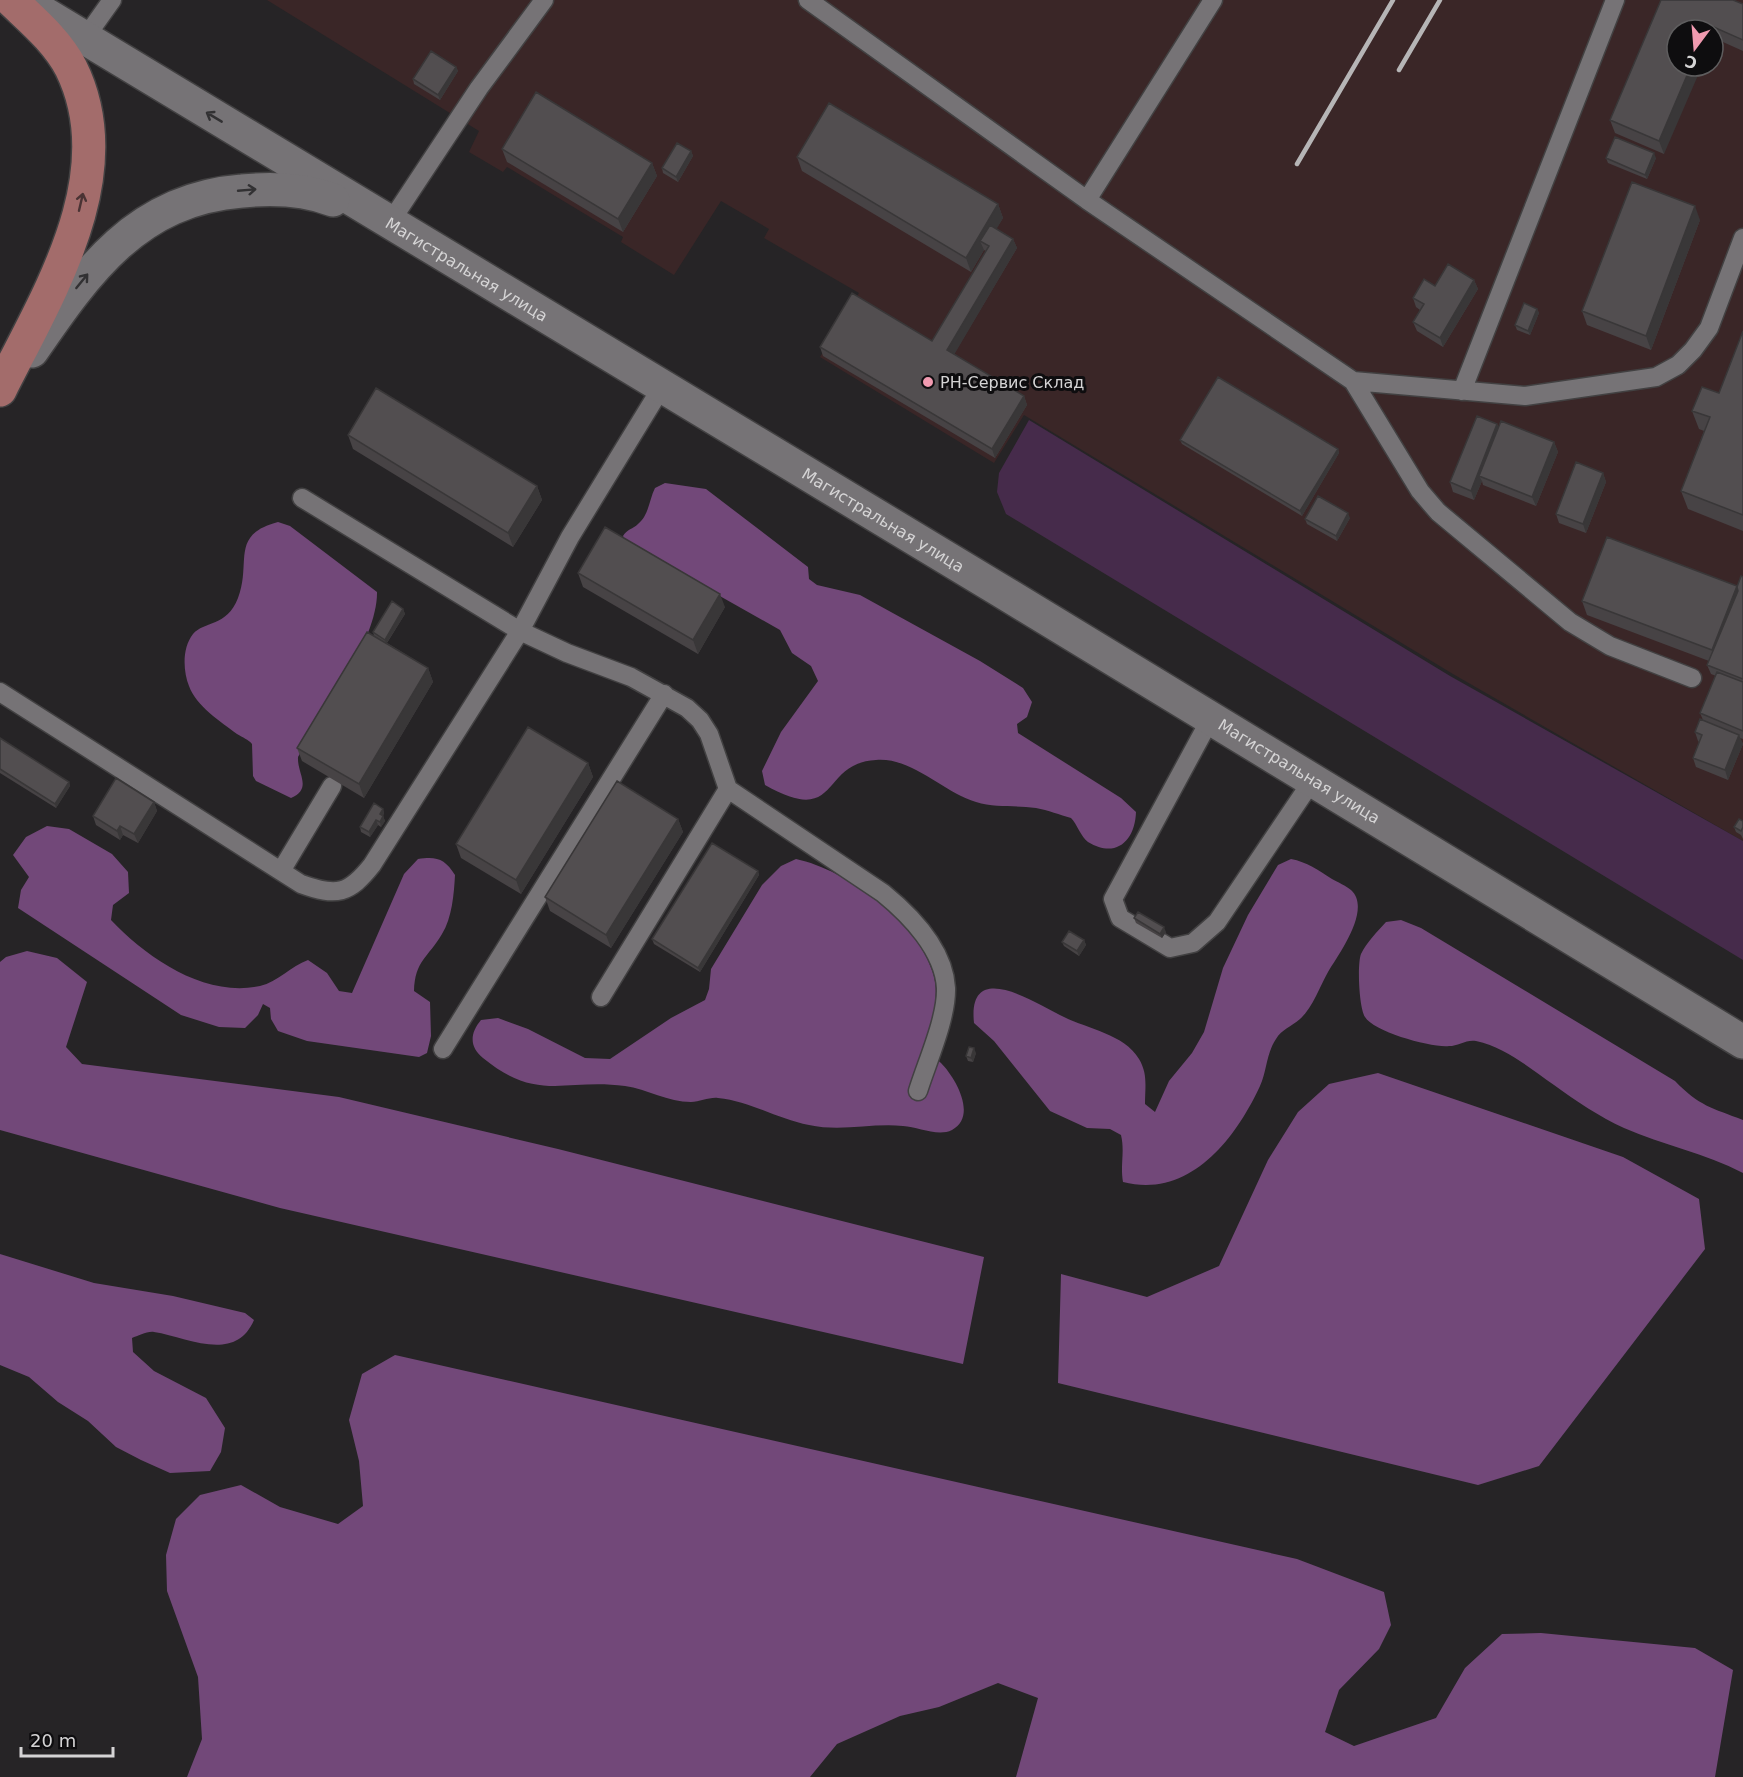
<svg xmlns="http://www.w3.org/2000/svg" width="1743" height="1777" viewBox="0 0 1743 1777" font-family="'DejaVu Sans',sans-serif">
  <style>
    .industrial { fill: #3a2627; fill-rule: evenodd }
    .green { fill: #462b4b }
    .forest { fill: #724879 }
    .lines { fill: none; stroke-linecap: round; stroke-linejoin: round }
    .lane-casing { stroke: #424142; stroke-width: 21 }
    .secondary-casing { stroke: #424142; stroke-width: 36 }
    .primary-casing { stroke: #424142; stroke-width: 36 }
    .lane { stroke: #767376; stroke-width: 18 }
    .secondary { stroke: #767376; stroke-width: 33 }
    .primary { stroke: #a36c6b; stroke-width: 33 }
    .rail { stroke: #b6b5b6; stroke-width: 4.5 }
    .wall { fill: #474345 }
    .shaded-wall { fill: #393738 }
    .building { fill: #524e50; stroke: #393738; stroke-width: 1.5 }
    .oneway { stroke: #323133 }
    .oneway2 { stroke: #4a3334 }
    .poi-dot { fill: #f19ab0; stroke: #0e0d0f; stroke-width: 2 }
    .labels { text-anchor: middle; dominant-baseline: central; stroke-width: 6; stroke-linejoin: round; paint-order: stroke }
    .street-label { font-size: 16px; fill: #d5d4d5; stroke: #0e0d0f }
    .poi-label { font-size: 16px; fill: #d5d4d5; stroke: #0e0d0f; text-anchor: start }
  </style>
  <rect width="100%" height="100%" fill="#262426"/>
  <path class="industrial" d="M267 0H1743V841L1453 674 1024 415 994 463 820 357 859 293 764 238 769 229 721 201 674 275 621 242 623 237 507 167 503 172 469 152 479 131ZM1677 30H1713V66H1677Z"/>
  <path class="green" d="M1029 420 1450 676 1743 841V960L1006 514 997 492 999 473Z"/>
  <path class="forest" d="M665 483 706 489 808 567 809 579 817 585 860 595 980 661 1023 688 1032 702 1027 717 1017 724 1018 733 1121 798 1136 812C1135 841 1116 859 1088 842 1081 837 1077 824 1071 818 1060 815 1048 810 1036 808 1016 805 996 808 976 802 943 792 912 757 876 760 819 763 841 828 765 785L762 771 781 732 818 681 811 666 792 653 780 630 626 543 623 536C627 529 633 529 638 524 649 515 649 500 655 488Z
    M278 522 290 526 377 592C378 638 323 716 298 757 297 774 313 788 291 798L256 781 253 776 252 744C248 739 243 738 237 734 221 722 196 706 189 686 183 671 182 648 193 634 204 621 227 627 238 598 252 562 229 535 278 522Z
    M47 826 69 829 112 854 128 872 129 893 113 905 111 920C147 958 205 998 260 986 278 982 291 966 308 960L327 973 339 991 352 993 404 874 418 859C437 856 445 859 455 875 454 894 452 918 442 934 428 958 415 960 414 991L430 1002 431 1036 427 1053 419 1057 307 1041 278 1031 271 1019 270 1008 263 1004 258 1015 245 1028 219 1027 181 1015 18 908 21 890 29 877 13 855 26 837Z
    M796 859C847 870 917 921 933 973 941 998 930 1026 923 1050 929 1054 936 1058 941 1063 955 1077 978 1116 952 1130 938 1137 918 1127 903 1126 871 1123 841 1132 809 1125 777 1119 750 1101 718 1098 709 1097 700 1102 691 1102 668 1102 647 1089 625 1086 565 1078 538 1103 483 1058 469 1047 470 1033 481 1020L498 1018 528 1029 585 1058 610 1059 671 1018 705 1000 709 989 711 969 762 885 781 866Z
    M1291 859C1307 862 1318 870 1332 879 1338 882 1346 886 1351 890 1372 909 1339 954 1328 972 1320 986 1312 1009 1300 1019 1291 1027 1282 1029 1276 1039 1266 1054 1267 1071 1260 1086 1235 1140 1189 1199 1123 1182 1120 1165 1125 1152 1121 1135L1110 1129 1087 1128 1050 1111 994 1041 974 1023C967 957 1037 1004 1064 1017 1088 1029 1124 1034 1139 1059 1148 1074 1145 1087 1145 1104L1155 1112 1169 1081 1192 1053 1204 1032 1223 968 1248 915 1278 865Z
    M1401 920 1421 928 1675 1081C1699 1106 1712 1108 1743 1120V1173C1705 1153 1663 1145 1624 1128 1600 1117 1576 1101 1554 1085 1529 1068 1507 1048 1476 1041 1467 1039 1458 1046 1449 1046 1432 1048 1374 1032 1365 1017 1359 1008 1357 964 1361 954 1367 942 1377 932 1386 922Z
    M27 951 57 958 87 982 66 1047 82 1064 339 1097 558 1149 984 1257 963 1364 280 1208 0 1130V962L6 957Z
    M1378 1073 1623 1157 1699 1199 1705 1249 1539 1466 1478 1485 1058 1383 1061 1274 1147 1297 1219 1266 1268 1160 1298 1112 1329 1084Z
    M0 1254 94 1283 173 1296 245 1313 254 1320C235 1364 187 1337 154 1332 147 1331 138 1336 132 1338L133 1352 154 1371 206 1398 225 1428 221 1452 210 1471 170 1473 141 1460 116 1447 88 1421 58 1402 29 1377 0 1365Z
    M395 1355 1297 1559 1384 1592 1391 1625 1379 1649 1339 1690 1325 1732 1354 1746 1436 1718 1465 1668 1502 1634 1541 1633 1695 1648 1733 1670 1715 1777H1016L1038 1698 998 1683 939 1707 900 1716 837 1744 810 1777H187L202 1739 198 1677 167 1591 166 1555 176 1519 200 1495 241 1485 280 1507 338 1524 363 1506 359 1461 349 1420 362 1374Z"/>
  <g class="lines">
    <g class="lane-casing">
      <path id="lane" d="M808 0 1087 200 1353 381 1525 396 1656 377 1678 365 1693 350 1709 328 1743 238
        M85 38 112 0
        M1087 200 1213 0
        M389 224 479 88 544 0
        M1353 381 1420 491 1438 512 1570 622 1610 646 1692 678
        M1462 391 1615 0
        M302 498 520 631 567 653 631 677 687 708 700 720 709 734 728 789 601 997
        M0 692 301 884C337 897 349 894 372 865L520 631 570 537 663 385
        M1212 716 1113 899 1120 918 1170 948 1193 943 1217 922 1314 778
        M728 789 883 893C910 915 944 950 946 988 947 1018 927 1062 918 1091
        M281 871 332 786
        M443 1049 664 694"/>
    </g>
    <g class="secondary-casing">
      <g id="secondary">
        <path id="s1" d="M22 0C595 349 1172 690 1743 1042"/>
        <path d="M32 351C87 271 137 199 242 191 272 188 304 189 333 200"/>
      </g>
    </g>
    <g class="primary-casing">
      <path id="primary" d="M0 390C47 296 124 175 71 68 57 41 33 21 11 0"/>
    </g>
    <use href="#lane" class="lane"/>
    <use href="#secondary" class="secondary"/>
    <use href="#primary" class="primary"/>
    <path class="rail" d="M1399 70 1440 0
      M1297 164 1393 0"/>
  </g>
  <path class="wall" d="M1661 0 1743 4V51L1714 38 1713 40V30H1677L1664 154 1615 133 1610 120Z
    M456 67 458 71 440 100 414 84 413 79Z
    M502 149 652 163 657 176 623 232 507 162Z
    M691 151 693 156 678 182 663 173 662 168Z
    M797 157 998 204 1003 218 996 229 1013 239 1017 248 954 354 1024 396 1027 405 995 458 823 356 820 347 932 341 986 251 984 250 971 272 802 171Z
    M1606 158H1656L1647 179 1608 163Z
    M1700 220 1651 350 1587 325 1582 311Z
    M1474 280 1478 289 1443 347 1417 331 1413 322 1420 310 1416 307 1413 298 1435 286Z
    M1537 309 1539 313 1530 335 1517 330 1515 325Z
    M1743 331V531L1688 509 1681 491 1704 431 1699 429 1692 411 1719 393Z
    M1497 424 1499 428 1554 442 1558 452 1536 506 1483 485 1482 481 1474 500 1453 492 1450 482Z
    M348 435 537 486 542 500 513 547 353 449Z
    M1180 440 1338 449 1339 453 1302 516 1182 444Z
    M1603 473 1606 482 1586 533 1559 523 1556 514Z
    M1350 518 1337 541 1307 524 1305 519Z
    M578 573 725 607 698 654 583 587Z
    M1743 577V739L1740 738 1743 744 1728 780 1696 767 1693 758 1699 742 1698 741 1695 732 1703 720 1700 713 1716 676 1711 674 1707 665 1709 661 1587 615 1582 601 1737 587Z
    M403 609 405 614 387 643 428 668 433 682 364 798 302 761 297 748 374 636 373 632Z
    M0 738 69 782 70 786 56 808 0 773Z
    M588 763 593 777 521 894 461 858 456 844Z
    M154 802 157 811 138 843 123 835 120 840 96 825 93 816Z
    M383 809 384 813 383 816 385 821 381 827 378 825 370 837 361 832 360 827Z
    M678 819 683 832 611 948 550 911 545 897Z
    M1743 821V839L1741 835 1736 832 1734 827Z
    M758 871 759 875 700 972 654 944 652 939Z
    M1134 918 1166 932 1162 938 1136 923Z
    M1084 940 1086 945 1079 956 1064 946 1062 942Z
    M976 1053 973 1062 968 1061 966 1056Z"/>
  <path class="shaded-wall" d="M1691 66H1702L1664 154 1659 141Z
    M456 67 458 71 440 100 438 95Z
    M691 151 693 156 678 182 676 177Z
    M1654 153 1656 158 1647 179 1645 175Z
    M652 163 657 176 623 232 618 219Z
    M998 204 1003 218 987 245 980 241 984 250 971 272 966 258Z
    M1695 206 1700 220 1651 350 1646 336Z
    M1013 239 1017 248 951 360 947 350Z
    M1474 280 1478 289 1443 347 1440 338Z
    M1537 309 1539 313 1530 335 1528 331Z
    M1024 396 1027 405 995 458 992 449Z
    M1497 424 1501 434 1479 476 1482 481 1474 500 1471 491Z
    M1554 442 1558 452 1536 506 1532 497Z
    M1338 449 1339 453 1302 516 1300 511Z
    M1603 473 1606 482 1586 533 1583 524Z
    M537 486 542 500 513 547 508 533Z
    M1348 513 1350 518 1337 541 1336 536Z
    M1737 586 1742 600 1717 664 1712 650Z
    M720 594 725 607 698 654 693 640Z
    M403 609 405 614 386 644 385 640Z
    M428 668 433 682 364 798 359 784Z
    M1739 735 1743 744 1728 780 1725 770Z
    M588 763 593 777 521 894 516 880Z
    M69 782 70 786 56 808 55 804Z
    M154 802 157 811 138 843 134 834Z
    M383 809 384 813 381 819 380 814Z
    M383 816 385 821 381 827 380 822Z
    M678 819 683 832 611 948 606 935Z
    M376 820 378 825 370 837 369 832Z
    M120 826 123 835 120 840 117 831Z
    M758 871 759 875 700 972 698 968Z
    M1164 927 1166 932 1162 938 1160 934Z
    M1084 940 1086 945 1079 956 1077 951Z
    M974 1048 976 1053 973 1062 971 1058Z"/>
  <path class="building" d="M1661 0H1733L1743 4V40L1709 25 1706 30H1677V66H1691L1659 141 1610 120Z
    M431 51 456 67 438 95 413 79Z
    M536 92 652 163 618 219 502 149Z
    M829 103 998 204 966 258 797 157Z
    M1615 137 1654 153 1645 175 1606 158Z
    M677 143 691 151 676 177 662 168Z
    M1632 182 1695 206 1646 336 1582 311Z
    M990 225 1013 239 947 350 1024 396 992 449 820 347 852 293 932 341 989 246 980 241Z
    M1448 264 1474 280 1440 338 1413 322 1424 304 1413 298 1424 279 1435 286Z
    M1524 303 1537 309 1528 331 1515 325Z
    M1743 331V515L1681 491 1710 417 1692 411 1702 387 1719 393Z
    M1218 377 1338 449 1300 511 1180 440Z
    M376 388 537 486 508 533 348 435Z
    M1477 416 1497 424 1471 491 1450 482Z
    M1501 421 1554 442 1532 497 1479 476Z
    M1576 462 1603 473 1583 524 1556 514Z
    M1318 496 1348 513 1336 536 1305 519Z
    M605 527 720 594 693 640 578 573Z
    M1607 537 1737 586 1712 650 1582 601Z
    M1741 576 1743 577V679L1707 665 1738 591 1737 587Z
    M392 601 403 609 385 640 373 632Z
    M367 632 428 668 359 784 297 748Z
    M1717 672 1743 682V731L1700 713Z
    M1700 719 1739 735 1725 770 1693 758 1702 735 1695 732Z
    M528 727 588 763 516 880 456 844Z
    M0 738 69 782 55 804 0 769Z
    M116 778 154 802 134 834 120 826 117 831 93 816Z
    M617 781 678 819 606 935 545 897Z
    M374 803 383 809 380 814 383 816 380 822 376 820 369 832 360 827Z
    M1739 819 1743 821V827L1741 831 1734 827Z
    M712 843 758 871 698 968 652 939Z
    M1138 912 1164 927 1160 934 1134 918Z
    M1069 931 1084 940 1077 951 1062 942Z
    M969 1047 974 1048 971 1058 966 1056Z"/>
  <defs><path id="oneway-shaft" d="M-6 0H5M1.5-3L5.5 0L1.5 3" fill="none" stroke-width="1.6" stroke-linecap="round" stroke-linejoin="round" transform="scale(1.5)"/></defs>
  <g class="oneway">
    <use href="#oneway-shaft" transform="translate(214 117) rotate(-149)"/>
    <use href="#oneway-shaft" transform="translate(247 190) rotate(-5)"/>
    <use href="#oneway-shaft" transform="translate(82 281) rotate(-51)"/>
  </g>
  <use class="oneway2" href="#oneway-shaft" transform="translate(81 202) rotate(-77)"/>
  <circle class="poi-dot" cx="928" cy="382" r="6"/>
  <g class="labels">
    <g class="street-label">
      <text stroke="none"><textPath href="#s1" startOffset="520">Магистральная улица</textPath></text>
      <text stroke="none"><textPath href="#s1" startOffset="1006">Магистральная улица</textPath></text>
      <text stroke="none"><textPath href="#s1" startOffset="1492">Магистральная улица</textPath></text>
    </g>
    <g class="poi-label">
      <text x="940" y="382">РН-Сервис Cклад</text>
    </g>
  </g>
  <g transform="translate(1695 48) rotate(196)"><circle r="28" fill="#0e0d0f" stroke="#5e5d5e" stroke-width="1.5"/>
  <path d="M0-4.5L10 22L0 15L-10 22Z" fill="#f19ab0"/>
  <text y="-9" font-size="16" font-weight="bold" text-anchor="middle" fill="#d5d4d5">С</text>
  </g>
  <path d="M21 1747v9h92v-9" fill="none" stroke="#d5d4d5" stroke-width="3"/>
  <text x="30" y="1747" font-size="18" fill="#d5d4d5" stroke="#0e0d0f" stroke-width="4.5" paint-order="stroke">20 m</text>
</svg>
